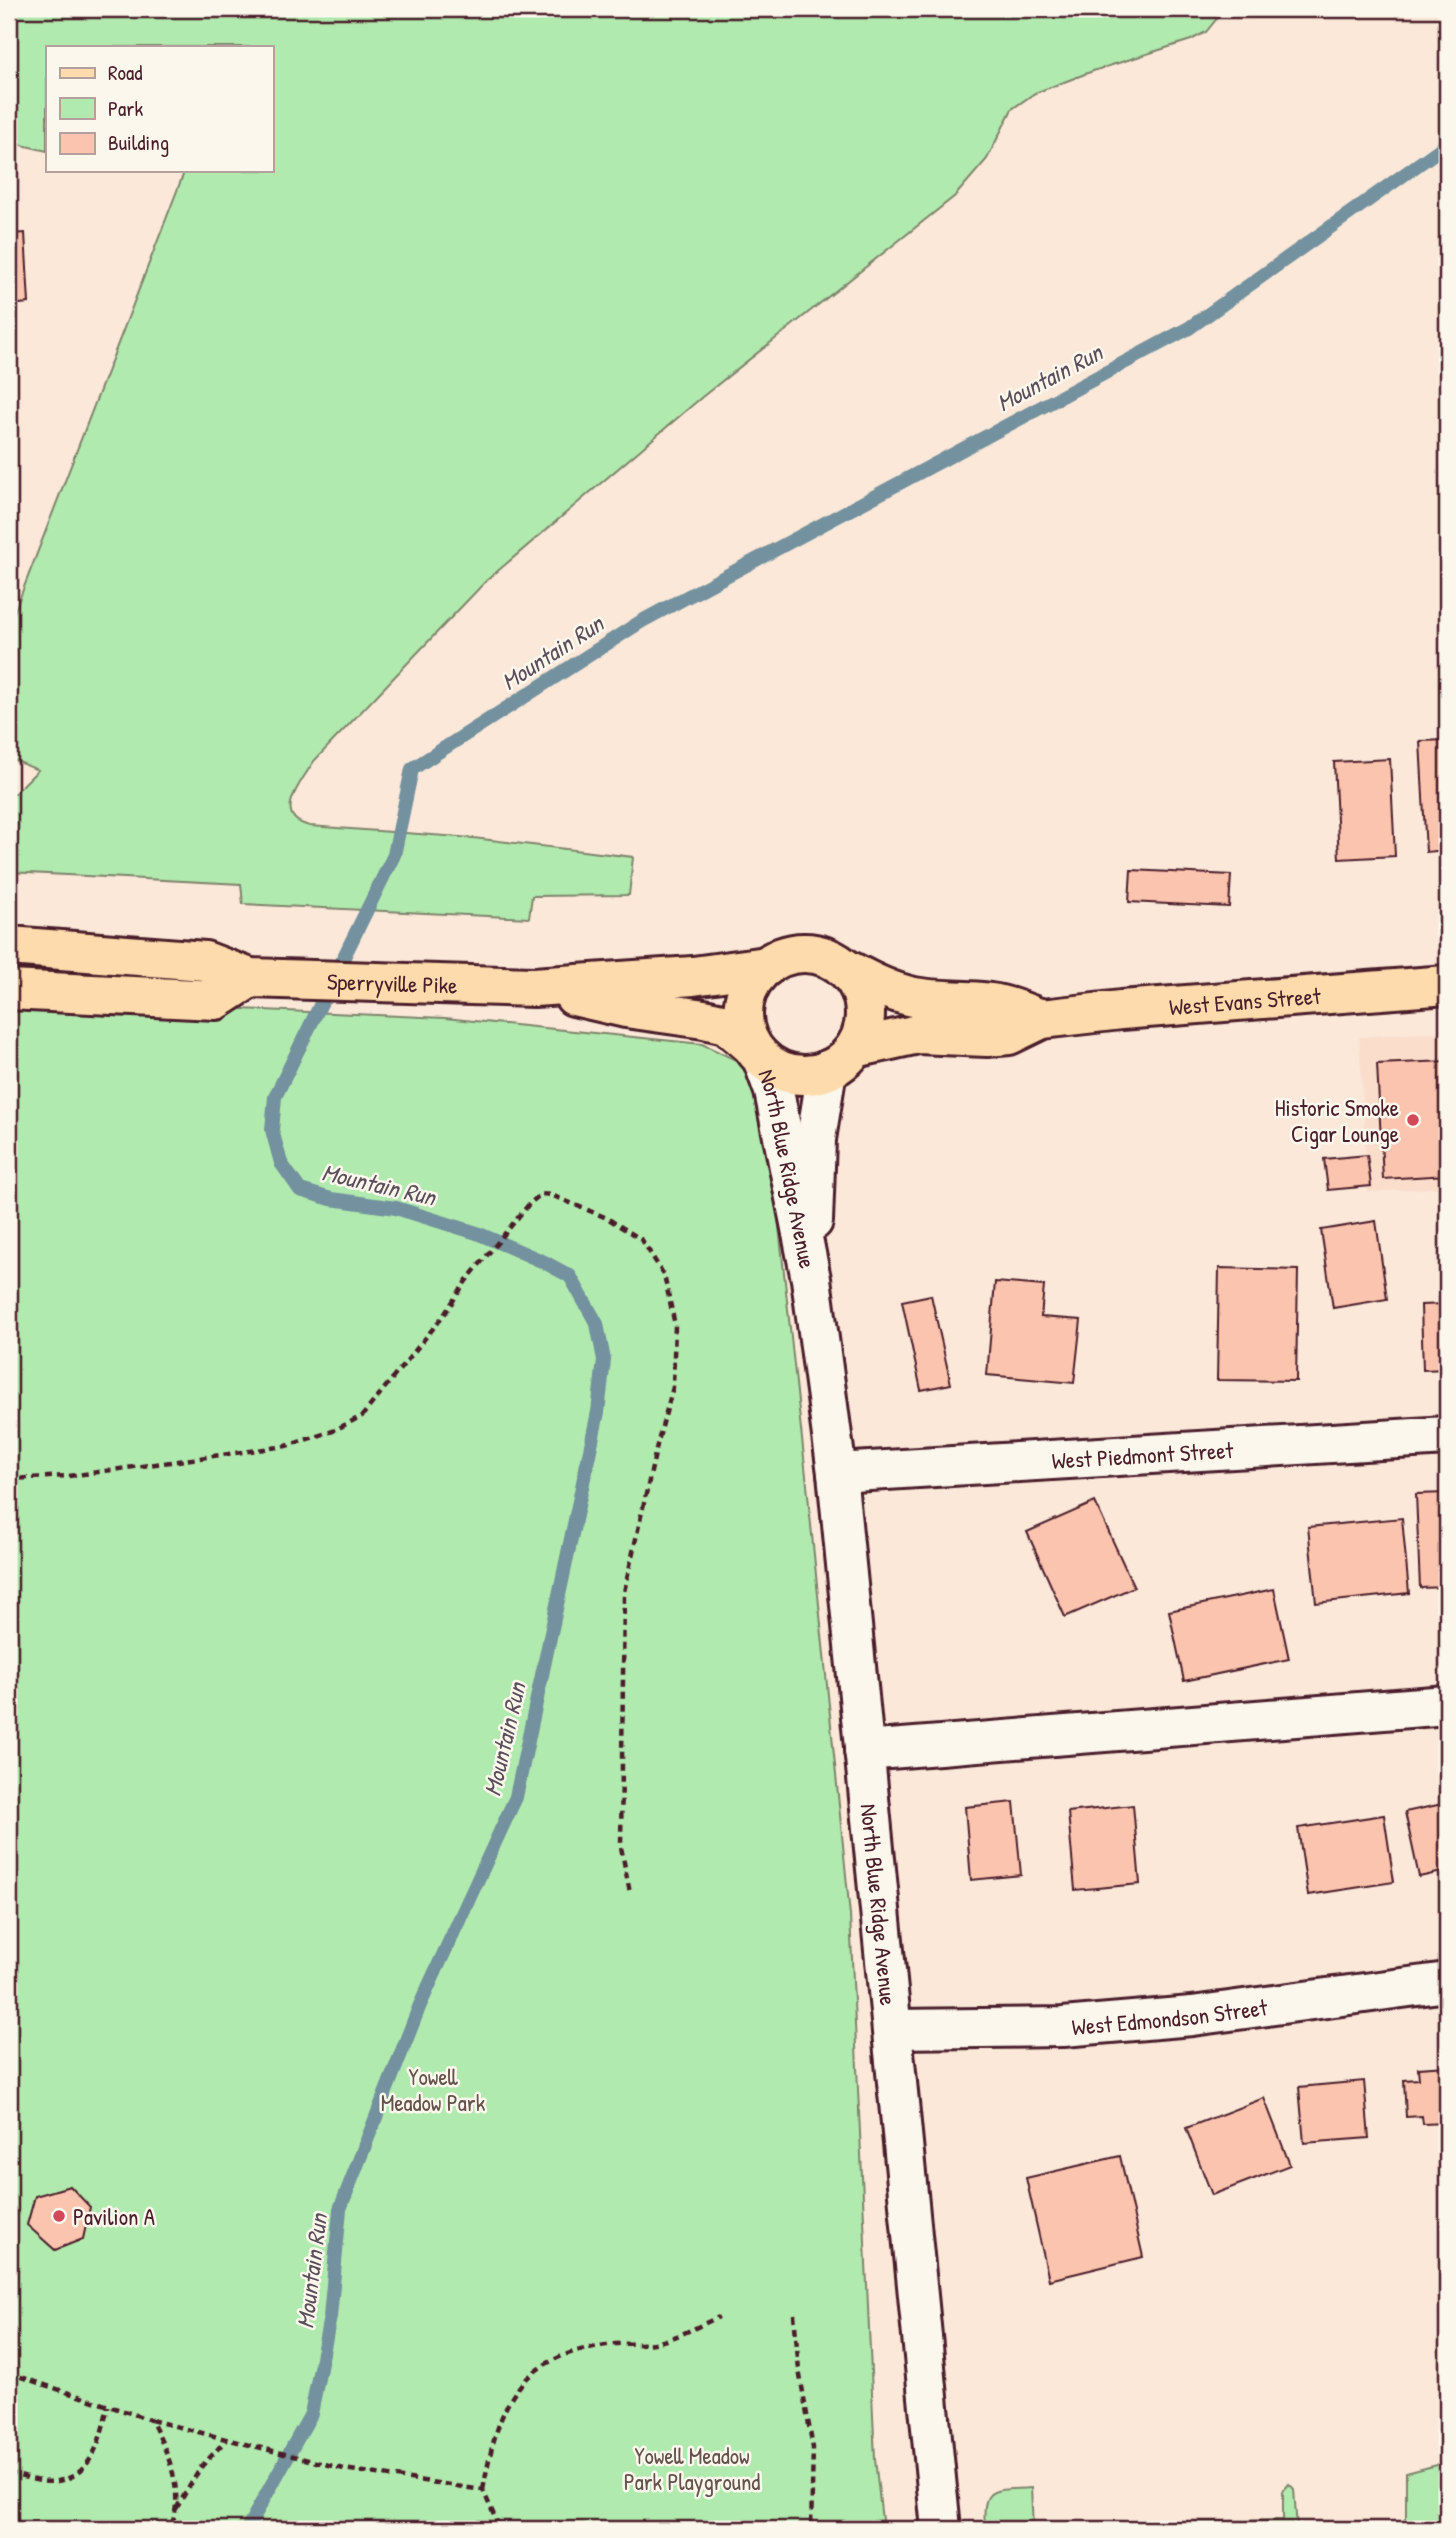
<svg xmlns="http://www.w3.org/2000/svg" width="1456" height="2538" viewBox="0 0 1456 2538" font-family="'Patrick Hand',sans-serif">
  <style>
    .built { fill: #fbddcc }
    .green { fill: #b1eaae; stroke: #7e846c; stroke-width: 2 }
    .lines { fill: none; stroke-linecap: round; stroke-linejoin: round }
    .stream { stroke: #73919e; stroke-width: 14 }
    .building { fill: #fbc4ae; stroke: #4a1f2b; stroke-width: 2 }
    .minor-casing { stroke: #4a1f2b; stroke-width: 44 }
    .major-casing { stroke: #4a1f2b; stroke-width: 44 }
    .path { stroke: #4a1f2b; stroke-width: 4.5; stroke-dasharray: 7 5; stroke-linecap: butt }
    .minor { stroke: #fbf7ec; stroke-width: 38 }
    .major { stroke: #fedbac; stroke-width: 38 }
    .poi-dot { fill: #d1495b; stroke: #fbf7ec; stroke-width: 2.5 }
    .labels { text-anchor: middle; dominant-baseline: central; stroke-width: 5; stroke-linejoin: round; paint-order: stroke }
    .street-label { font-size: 23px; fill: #4a1f2b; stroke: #fbf7ec }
    .poi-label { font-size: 23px; fill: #4a1f2b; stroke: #fbf7ec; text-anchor: end }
    .park-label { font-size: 23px; fill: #64524c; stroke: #fbf7ec }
    .water-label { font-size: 24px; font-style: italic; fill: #5b4e5b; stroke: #fbf7ec }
  </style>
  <rect width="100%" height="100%" fill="#fbe8d9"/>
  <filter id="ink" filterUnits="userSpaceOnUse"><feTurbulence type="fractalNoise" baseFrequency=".0143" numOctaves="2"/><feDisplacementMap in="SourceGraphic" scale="14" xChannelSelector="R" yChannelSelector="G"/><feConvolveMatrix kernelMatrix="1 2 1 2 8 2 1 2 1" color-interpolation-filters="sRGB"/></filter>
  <g filter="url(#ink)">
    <path class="built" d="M1447 1031V1187L1368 1192 1359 1037Z"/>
    <path class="green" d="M9 9H1216L1218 17 1206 32 1191 40 1093 71 1035 93 1012 109 987 159 955 196 702 397 486 581 314 761C302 781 270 817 310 826L473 838 633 857 629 895 532 896 529 918 243 904 241 884 9 872V799L38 770 9 758V626L185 170H271V47H47V151L9 142Z
      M105 1003 445 1018 702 1044 738 1061 764 1088 807 1485 850 1915 875 2459 883 2529H9V1004Z
      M1447 2457V2529H1406V2473L1437 2465Z
      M1289 2484 1294 2489 1297 2529H985C982 2485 991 2491 1031 2488L1033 2527 1283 2520V2491Z"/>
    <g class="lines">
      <path class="stream" d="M247 2529 311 2414 330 2317 340 2209 420 2005 516 1797 598 1412 604 1360 597 1324 570 1276 544 1262 477 1233 396 1208 331 1199 300 1190 281 1163 272 1130 275 1097 394 855 412 769 642 621 1189 328 1447 144"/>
    </g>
    <path class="building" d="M25 233 29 303 9 305V234Z
      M1447 740V850L1426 852 1420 741Z
      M1390 759 1395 856 1339 859 1334 762Z
      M1131 870 1231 875 1229 907 1129 902Z
      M1447 1061V1175L1383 1179 1377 1064Z
      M1367 1155 1371 1186 1328 1190 1324 1159Z
      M1376 1221 1387 1299 1333 1308 1321 1230Z
      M1219 1268 1298 1270 1296 1381 1217 1380Z
      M995 1282 1044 1286 1041 1317 1081 1320 1074 1383 987 1375Z
      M931 1295 951 1384 921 1390 902 1301Z
      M1447 1304V1369L1423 1370 1421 1305Z
      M1447 1493V1587L1420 1588 1416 1494Z
      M1095 1502 1134 1587 1065 1617 1027 1532Z
      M1402 1518 1409 1593 1316 1603 1308 1527Z
      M1274 1589 1289 1659 1184 1681 1169 1611Z
      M1014 1802 1021 1875 971 1880 965 1807Z
      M1447 1803V1871L1419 1877 1405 1812Z
      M1133 1805 1140 1884 1075 1890 1068 1812Z
      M1384 1815 1394 1882 1308 1895 1298 1828Z
      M1447 2066V2123L1423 2124 1422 2116 1406 2117 1404 2080 1419 2079 1418 2068Z
      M1364 2081 1369 2138 1304 2143 1299 2087Z
      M1264 2098 1290 2165 1212 2195 1186 2128Z
      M1120 2156 1143 2257 1049 2280 1026 2178Z
      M70 2186 90 2207 83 2239 55 2250 27 2225 35 2196Z"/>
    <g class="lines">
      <g class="minor-casing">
        <g id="minor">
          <path id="s1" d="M762 1058 774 1091 811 1279 837 1473 941 2529"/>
          <path d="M813 1221 816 1139 827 1070"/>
          <path id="s2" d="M837 1473 1447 1436"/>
          <path d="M864 1751 1447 1705"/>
          <path id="s3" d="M892 2029 1063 2027 1192 2016 1447 1982"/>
        </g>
      </g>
      <g class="major-casing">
        <g id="major">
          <path id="s4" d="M9 946 205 961 250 978 534 987 693 976 767 966"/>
          <circle cx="804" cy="1014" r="61"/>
          <path d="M844 968C867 980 889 992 914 997 940 1002 965 999 990 1003 1008 1005 1025 1013 1042 1019"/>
          <path d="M9 990 216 1000 250 978"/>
          <path d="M574 996 626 1008 704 1019 726 1024 752 1046"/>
          <path id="s5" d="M855 1048 918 1034 987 1037 1009 1035 1042 1019 1121 1010 1447 985"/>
        </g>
      </g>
      <path class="path" d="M9 1479 69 1476 286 1446 333 1431 362 1416 444 1315 466 1281 529 1204 541 1194 551 1195 607 1218 642 1240 664 1275 675 1325 673 1387 657 1445 624 1592 621 1847 630 1893
        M794 2314 799 2370 813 2448 811 2529
        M9 2373 151 2420C168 2453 186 2492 170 2529
        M151 2420 344 2469 483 2490 500 2529
        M9 2473C24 2477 42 2484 57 2481 94 2476 101 2436 108 2406
        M483 2490C498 2408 514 2358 606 2345 623 2342 642 2346 659 2342 679 2337 700 2325 719 2317
        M176 2509 201 2467 226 2440
        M880 2529 894 2528"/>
      <use href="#minor" class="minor"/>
      <use href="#major" class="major"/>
    </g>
  </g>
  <g class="poi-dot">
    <circle cx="1413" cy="1120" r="7"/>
    <circle cx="59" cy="2216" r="7"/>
  </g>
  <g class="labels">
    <g class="street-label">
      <text stroke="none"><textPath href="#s4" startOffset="387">Sperryville Pike</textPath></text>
      <text stroke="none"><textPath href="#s5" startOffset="396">West Evans Street</textPath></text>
      <text stroke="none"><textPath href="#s1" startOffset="114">North Blue Ridge Avenue</textPath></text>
      <text stroke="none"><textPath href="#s2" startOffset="306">West Piedmont Street</textPath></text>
      <text stroke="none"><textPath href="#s1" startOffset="856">North Blue Ridge Avenue</textPath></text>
      <text stroke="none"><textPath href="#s3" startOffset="278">West Edmondson Street</textPath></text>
    </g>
    <g class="poi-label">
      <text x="1399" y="1107">Historic Smoke<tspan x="1399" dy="26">Cigar Lounge</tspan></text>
      <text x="73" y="2216" text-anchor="start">Pavilion A</text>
    </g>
    <g class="park-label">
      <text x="433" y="2076">Yowell<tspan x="433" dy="26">Meadow Park</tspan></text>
      <text x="692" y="2455">Yowell Meadow<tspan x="692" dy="26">Park Playground</tspan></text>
    </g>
    <g class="water-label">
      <text transform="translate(1049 377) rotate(-28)">Mountain Run</text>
      <text transform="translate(552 652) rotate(-33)">Mountain Run</text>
      <text transform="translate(379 1184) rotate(13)">Mountain Run</text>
      <text transform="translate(504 1739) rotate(-77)">Mountain Run</text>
      <text transform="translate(311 2271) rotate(-83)">Mountain Run</text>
    </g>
  </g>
  <rect width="1456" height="2538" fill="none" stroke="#fbf7ec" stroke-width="35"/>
  <rect x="18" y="18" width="1421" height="2503" fill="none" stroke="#4a1f2b" stroke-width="2.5" filter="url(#ink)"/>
  <rect x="46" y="46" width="228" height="126" fill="#fbf7ec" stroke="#b4a19f" stroke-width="2"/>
  <rect x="60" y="68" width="35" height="10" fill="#fedbac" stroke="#b4a19f" stroke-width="2"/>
  <text x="108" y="80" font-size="21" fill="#4a1f2b">Road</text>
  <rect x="60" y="98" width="35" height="21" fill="#b1eaae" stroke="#b4a19f" stroke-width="2"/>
  <text x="108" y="116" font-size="21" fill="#4a1f2b">Park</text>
  <rect x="60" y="133" width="35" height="21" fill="#fbc4ae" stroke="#b4a19f" stroke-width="2"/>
  <text x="108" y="150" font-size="21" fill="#4a1f2b">Building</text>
</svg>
